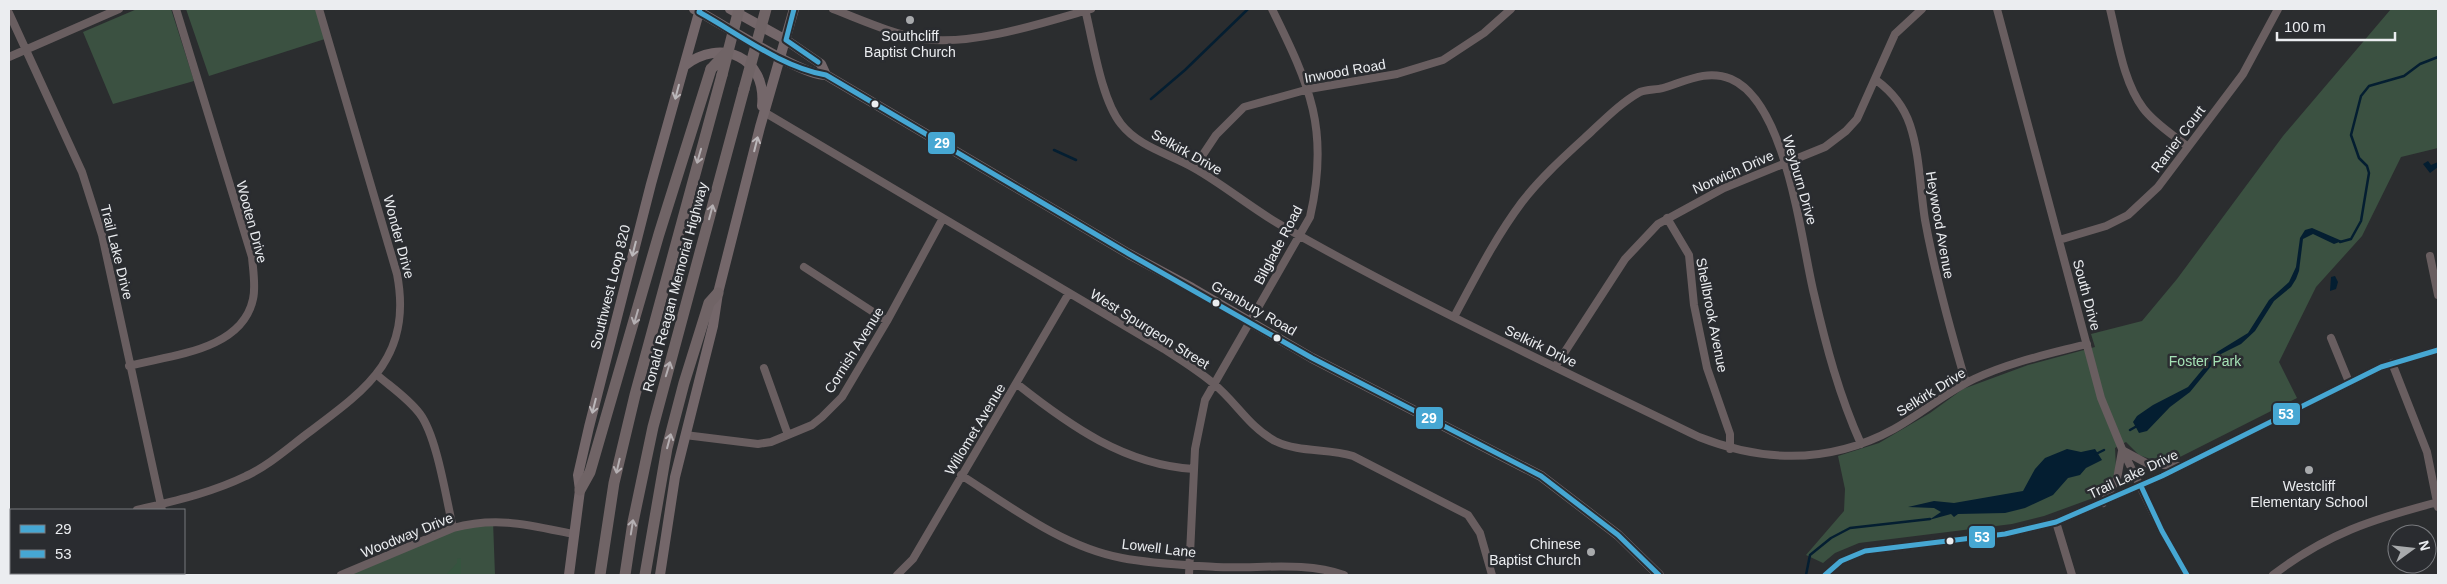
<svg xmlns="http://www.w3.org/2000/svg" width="2447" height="584" viewBox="0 0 2447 584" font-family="Helvetica,sans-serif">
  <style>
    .green { fill: #3b5141 }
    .forest { fill: #36543f }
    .water { fill: #041e31 }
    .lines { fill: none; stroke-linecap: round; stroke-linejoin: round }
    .stream { stroke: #041e31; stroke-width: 2.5 }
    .minor { stroke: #695e60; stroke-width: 8 }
    .major { stroke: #74676a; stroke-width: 10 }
    .highway { stroke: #706466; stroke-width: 11 }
    .highway-bridge { stroke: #706466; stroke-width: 11 }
    .bus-1-casing { stroke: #2a2c30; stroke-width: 9 }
    .bus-2-casing { stroke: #2a2c30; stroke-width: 9 }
    .bus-1 { stroke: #46a7d3; stroke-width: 5 }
    .bus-2 { stroke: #46a7d3; stroke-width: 5 }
    .oneway { stroke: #bbb7ba }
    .oneway2 { stroke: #b4afb2 }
    .poi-dot { fill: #a8aaac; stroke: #2a2c30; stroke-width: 2 }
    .bus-dot { fill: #ebedf0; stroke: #2a2c30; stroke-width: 2 }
    .labels { text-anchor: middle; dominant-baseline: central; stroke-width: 5; stroke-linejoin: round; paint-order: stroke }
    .poi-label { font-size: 14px; fill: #ebedf0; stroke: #2a2c30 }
    .street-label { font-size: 14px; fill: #ebedf0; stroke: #2a2c30 }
    .park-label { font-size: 14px; fill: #a5e2b6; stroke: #2a2c30 }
    .line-badge { stroke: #2a2c30; stroke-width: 2 }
    .badge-label { font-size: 14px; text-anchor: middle; font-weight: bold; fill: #fff }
  </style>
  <rect width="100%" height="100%" fill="#2b2d2f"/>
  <path class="green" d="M137 9H171L194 81 113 104 83 32Z
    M186 9H318L328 38 209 76Z
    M2391 9H2438V148L2401 157 2362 236 2316 287 2279 362 2297 398 2176 459 2153 460 2139 455 2126 442 2115 448 2116 468 2113 477 2105 491 2096 497 2044 516 2012 524 1859 543 1835 553 1823 563 1806 555 1844 511 1845 489 1838 456 1879 443 1930 413 1963 389 2028 365 2095 347 2091 334 2142 321 2177 279 2283 136Z
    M493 521 495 575H341L453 528Z"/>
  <path class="forest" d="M461 558V575H446L457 563V559Z"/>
  <path class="water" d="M2428 161 2431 165 2438 162V167L2430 173 2423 164Z
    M2312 228 2342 241 2334 244 2313 234 2303 239 2299 271 2296 279 2291 287 2274 301 2255 331 2241 344 2221 354 2190 392 2170 407 2147 431 2139 433 2133 422 2137 416 2153 405 2188 387 2217 352 2248 333 2269 300 2289 282 2296 267 2300 238 2305 230Z
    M2335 276 2338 282 2336 289 2330 291 2331 277Z
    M2067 449 2081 452 2095 449 2102 460 2086 468 2080 475 2068 478 2053 495 2025 508 2005 513 1958 514 1954 517 1951 514 1929 520 1941 512 1934 508 1908 507 1934 501 1954 503 2023 491 2035 469 2045 458Z"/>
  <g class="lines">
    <path class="stream" d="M1151 99 1185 70 1248 9
      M1054 150 1076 160
      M2340 242 2351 239 2361 221 2369 173 2367 166 2359 158 2351 135 2361 96 2369 86 2404 76 2420 64 2438 57
      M2130 430 2137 426
      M2096 454 2104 450
      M1806 575 1810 555 1831 538 1850 528 1930 519"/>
    <path class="minor" d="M833 9C862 20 892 34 923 39 973 46 1043 23 1091 9
      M1085 9C1093 41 1101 99 1121 124 1139 147 1170 154 1194 168 1224 185 1250 207 1279 224 1415 302 1558 368 1699 437 1765 463 1830 464 1894 429 1921 414 1945 393 1974 379 2010 362 2049 354 2087 344
      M1997 9 2101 398 2122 449 2162 531 2187 575
      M2110 9C2118 41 2123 81 2143 108 2154 123 2173 135 2187 146
      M9 13 82 172 102 235 162 510
      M9 57 119 9
      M1876 80C1891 91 1904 107 1910 125 1920 155 1920 189 1925 220 1935 275 1950 329 1966 383
      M764 112 1164 349C1181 360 1199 371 1214 384 1236 402 1249 427 1275 441 1300 453 1327 448 1353 456L1468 515 1480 533 1492 575
      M1194 168 1216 135 1244 107 1309 89 1397 74 1443 60 1484 33 1511 9
      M1667 218 1689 255 1694 305 1707 368 1730 434V449
      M2059 240 2106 226 2128 215 2158 187 2243 74 2278 9
      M2430 256 2438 295
      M804 267 887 321
      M1454 317C1475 278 1495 238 1522 202 1542 176 1567 154 1591 132 1606 118 1622 102 1640 92 1647 89 1656 90 1663 88 1686 81 1707 69 1731 79 1787 103 1801 241 1814 294 1826 346 1839 395 1861 444
      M2331 338 2349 382
      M2392 363 2427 452 2438 507
      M129 366C170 355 242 351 253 299 256 286 253 270 252 257L176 9
      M1555 367 1625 259 1658 224 1724 188 1825 147 1846 131 1857 119 1895 34 1922 9
      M764 368 788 435
      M377 375C391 387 408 398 420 414 437 437 446 498 453 528
      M1017 384C1070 426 1125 465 1194 469
      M685 435 758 444 771 442 812 425 822 417 842 397 887 321 943 218
      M2124 451 2148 464 2179 466
      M961 475C1011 507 1063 547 1122 558 1153 564 1186 565 1216 567 1259 569 1304 561 1344 575
      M2103 503 2117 479 2122 451
      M137 510C174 501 211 493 246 476 268 466 288 448 308 433 367 389 413 357 397 274L319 9
      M2056 522 2072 575
      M9 544 11 543
      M9 562 11 575
      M176 573 177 575
      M341 575 453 528C497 516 529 525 573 534
      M897 575 913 559 1069 293
      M1189 575 1195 449 1205 400 1310 217C1330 130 1310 86 1272 9
      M1825 575 1841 561 1865 551 2005 534 2056 522 2162 476 2381 367 2438 350
      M2273 575C2326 534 2373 519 2438 502"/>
    <path class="major" d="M694 9C721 23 802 76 826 75L1129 254 1192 288 1312 358 1541 476 1618 535 1659 575
      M730 9 786 40 821 64 826 75
      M684 66C721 37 767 57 762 106
      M569 575 580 490 578 475 589 427 651 184 700 9
      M660 575 675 477 713 326 718 293 760 127 794 9"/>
    <path class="highway" d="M580 490 590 472 659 234 711 69
      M600 575 614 483 635 395 722 75
      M625 575 633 522 653 427 744 89
      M645 575 667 448 684 383 709 303 718 293"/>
    <path class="highway-bridge" d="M711 69 726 53
      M722 75 739 9
      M744 89 766 9"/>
    <g class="bus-1-casing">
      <path id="bus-1" d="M700 9 699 12C739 34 781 67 826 75L1129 254 1312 358 1541 476 1618 535 1659 575
        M794 9 786 40 818 62"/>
    </g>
    <g class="bus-2-casing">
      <path id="bus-2" d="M2141 486 2162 531 2187 575
        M1825 575 1841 561 1865 551 2005 534 2056 522 2162 476 2381 367 2438 350"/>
    </g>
    <use href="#bus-1" class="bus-1"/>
    <use href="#bus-2" class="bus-2"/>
  </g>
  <defs><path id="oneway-shaft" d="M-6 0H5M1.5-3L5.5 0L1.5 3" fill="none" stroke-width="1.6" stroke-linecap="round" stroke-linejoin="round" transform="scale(1.25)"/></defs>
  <g class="oneway">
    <use href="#oneway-shaft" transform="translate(677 92) rotate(105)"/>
    <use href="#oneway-shaft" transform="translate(756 144) rotate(-76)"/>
    <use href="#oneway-shaft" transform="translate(634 249) rotate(104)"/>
    <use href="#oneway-shaft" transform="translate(594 406) rotate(104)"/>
  </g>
  <g class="oneway2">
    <use href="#oneway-shaft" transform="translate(699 156) rotate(106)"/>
    <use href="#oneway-shaft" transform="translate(711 212) rotate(-75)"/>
    <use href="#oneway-shaft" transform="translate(636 317) rotate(106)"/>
    <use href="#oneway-shaft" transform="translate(668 369) rotate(-73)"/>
    <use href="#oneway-shaft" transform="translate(669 441) rotate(-75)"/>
    <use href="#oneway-shaft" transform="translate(618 466) rotate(103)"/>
    <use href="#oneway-shaft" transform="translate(632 527) rotate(-81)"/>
  </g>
  <g class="poi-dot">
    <circle cx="910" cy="20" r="5"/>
    <circle cx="2309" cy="470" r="5"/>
    <circle cx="1591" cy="552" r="5"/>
  </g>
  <g class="bus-dot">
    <circle cx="875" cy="104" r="4.5"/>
    <circle cx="1216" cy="303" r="4.5"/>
    <circle cx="1277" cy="338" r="4.5"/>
    <circle cx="1950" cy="541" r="4.5"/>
  </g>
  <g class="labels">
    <g class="poi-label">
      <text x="910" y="36">Southcliff<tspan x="910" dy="16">Baptist Church</tspan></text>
      <text x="2309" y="486">Westcliff<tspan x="2309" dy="16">Elementary School</tspan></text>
      <text x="1581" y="544" text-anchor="end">Chinese<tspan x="1581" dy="16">Baptist Church</tspan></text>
    </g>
    <g class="street-label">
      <text transform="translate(1345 71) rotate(-10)">Inwood Road</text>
      <text transform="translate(2178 139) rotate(-53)">Ranier Court</text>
      <text transform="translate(1187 152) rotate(29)">Selkirk Drive</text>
      <text transform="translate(1733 172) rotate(-24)">Norwich Drive</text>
      <text transform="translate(1800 180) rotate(74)">Weyburn Drive</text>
      <text transform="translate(252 222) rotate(75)">Wooten Drive</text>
      <text transform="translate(1940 225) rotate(80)">Heywood Avenue</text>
      <text transform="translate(399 237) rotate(75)">Wonder Drive</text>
      <text transform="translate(1278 245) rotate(-62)">Bilglade Road</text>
      <text transform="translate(117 252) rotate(76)">Trail Lake Drive</text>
      <text transform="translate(610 287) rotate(-76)">Southwest Loop 820</text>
      <text transform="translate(675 287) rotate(-75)">Ronald Reagan Memorial Highway</text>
      <text transform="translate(2087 295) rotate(75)">South Drive</text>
      <text transform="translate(1254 308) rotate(30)">Granbury Road</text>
      <text transform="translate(1712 315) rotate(79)">Shellbrook Avenue</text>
      <text transform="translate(1150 329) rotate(32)">West Spurgeon Street</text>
      <text transform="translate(1541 346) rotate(26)">Selkirk Drive</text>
      <text transform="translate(854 350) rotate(-58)">Cornish Avenue</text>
      <text transform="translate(1931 392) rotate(-32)">Selkirk Drive</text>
      <text transform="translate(975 429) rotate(-59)">Willomet Avenue</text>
      <text transform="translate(2133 474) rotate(-25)">Trail Lake Drive</text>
      <text transform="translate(407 535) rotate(-22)">Woodway Drive</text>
      <text transform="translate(1159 548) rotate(7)">Lowell Lane</text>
    </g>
    <g class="park-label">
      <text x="2205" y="361">Foster Park</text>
    </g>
  </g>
  <g class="line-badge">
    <rect x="927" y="131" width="29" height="24" rx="5" fill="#46a7d3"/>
    <rect x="2272" y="402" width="29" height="24" rx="5" fill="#46a7d3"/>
    <rect x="1415" y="406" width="29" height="24" rx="5" fill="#46a7d3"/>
    <rect x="1968" y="525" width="28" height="24" rx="5" fill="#46a7d3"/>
  </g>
  <g class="badge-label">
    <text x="942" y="148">29</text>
    <text x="2286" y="419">53</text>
    <text x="1429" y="423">29</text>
    <text x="1982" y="542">53</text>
  </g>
  <rect width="2447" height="584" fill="none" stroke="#ebedf0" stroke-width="20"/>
  <rect x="10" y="509" width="175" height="65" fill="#2a2c30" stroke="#77797d"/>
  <rect x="20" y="525" width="25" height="8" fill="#46a7d3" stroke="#77797d"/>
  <text x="55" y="534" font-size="15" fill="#ebedf0">29</text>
  <rect x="20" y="550" width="25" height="8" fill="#46a7d3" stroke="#77797d"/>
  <text x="55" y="559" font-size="15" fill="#ebedf0">53</text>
  <g transform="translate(2412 549) rotate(75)"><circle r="24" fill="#2a2c30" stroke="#77797d"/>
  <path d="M0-4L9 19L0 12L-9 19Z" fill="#a8aaac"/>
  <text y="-8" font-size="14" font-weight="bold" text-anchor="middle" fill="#ebedf0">N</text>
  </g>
  <path d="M2277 32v8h118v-8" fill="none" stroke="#ebedf0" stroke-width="2.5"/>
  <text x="2284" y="32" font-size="15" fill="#ebedf0" stroke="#2a2c30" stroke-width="4" paint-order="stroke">100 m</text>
</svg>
